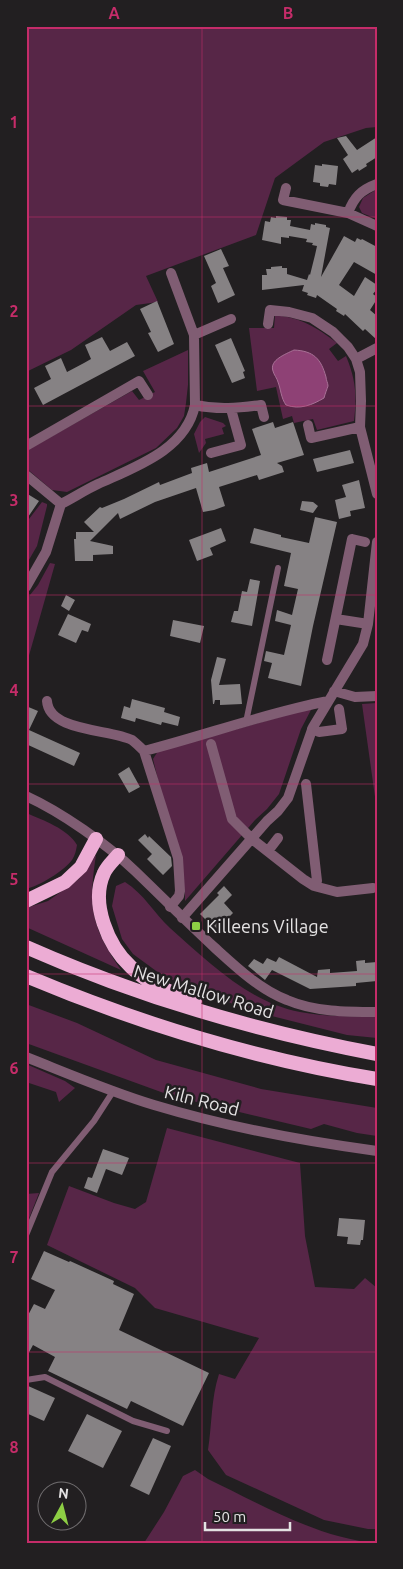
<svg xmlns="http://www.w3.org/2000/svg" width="403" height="1569" viewBox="0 0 403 1569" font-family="Ubuntu,sans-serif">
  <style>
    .green { fill: #572647 }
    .water { fill: #8e4175; stroke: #a87196 }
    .building { fill: #868284 }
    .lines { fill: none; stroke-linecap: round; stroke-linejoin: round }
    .service { stroke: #805d73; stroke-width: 6 }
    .minor { stroke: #805d73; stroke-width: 10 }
    .tertiary { stroke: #805d73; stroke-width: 10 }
    .trunk { stroke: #ecacd4; stroke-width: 14 }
    .grid { fill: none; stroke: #c52c69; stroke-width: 1; stroke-opacity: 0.55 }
    .poi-dot { fill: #8dce44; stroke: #221f21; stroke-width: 2 }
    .labels { text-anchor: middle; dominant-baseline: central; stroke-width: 5; stroke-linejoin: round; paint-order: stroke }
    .poi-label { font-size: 18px; fill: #e4e2e3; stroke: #221f21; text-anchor: start }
    .street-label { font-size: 18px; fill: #e4e2e3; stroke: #221f21 }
    .neatline { fill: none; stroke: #c52c69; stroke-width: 2 }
    .grid-label { font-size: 16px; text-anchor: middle; font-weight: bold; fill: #c52c69 }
  </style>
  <rect width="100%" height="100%" fill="#221f21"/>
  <path class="green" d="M26 26H377V127L366 128 324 142 275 178 256 235 146 276 158 302 136 305 71 350 26 372Z
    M377 189V219L362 213 359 207 363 198Z
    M275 315C302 318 316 327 337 343L329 349 338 361 346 356C356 380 357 396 354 421L317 430 313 419 294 423 292 416 283 419 276 387 257 391 249 328H274Z
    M188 350V385L186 403 184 416 177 428 156 448 67 492 52 490 26 468V451L132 391 139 400 155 392 143 371Z
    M205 417 223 423 226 426 222 428 224 434 205 439 206 443 199 453 194 434 200 422Z
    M42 502 47 504V506L37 546 26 565V518L29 519Z
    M50 563 55 564 26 666V600L38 585Z
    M377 703V811L362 704Z
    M312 708 301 729 279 794 267 809 255 820 185 901V892L153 759 158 751Z
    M26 813C43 820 68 829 77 845 76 851 75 855 72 860 64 871 39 886 26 889Z
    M96 855C88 908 91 926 121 970L26 927V908L48 901 79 879Z
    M125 882C144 894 154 913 170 928 207 961 250 1003 300 1012 325 1017 352 1016 377 1017V1038L347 1035 248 1010 163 976 133 954 122 939 112 906 116 886Z
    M26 1004 77 1023 156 1060 261 1089 377 1108V1136L357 1133 324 1124 311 1129 172 1096 26 1043Z
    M26 1064 65 1081 75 1088 59 1102 56 1092 26 1082Z
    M167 1128 300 1163 305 1236 315 1287 354 1289 365 1278 377 1288V1529H368L324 1520 226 1475 208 1450C212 1425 211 1398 219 1374L235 1379 259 1338 155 1308 135 1288 47 1245 69 1186 114 1203 135 1209 146 1202Z
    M39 1193 26 1226V1194Z
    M195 1470 208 1479C260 1504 320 1539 377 1543H144L164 1512 183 1476Z"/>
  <path class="water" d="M294 350C314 351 321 359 326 377 326 380 328 383 328 386 327 389 325 394 324 398 312 405 300 410 286 405 281 398 281 390 278 382 277 378 274 375 273 371 269 360 286 354 294 350Z"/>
  <path class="building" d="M346 136 357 150 377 137V157L366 164 367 166 359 171 358 169 352 173 343 159 348 155 337 138Z
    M322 164 338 166 336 185 329 184 328 187 320 186V183L313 182 315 165 322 166Z
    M276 216 287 217V220H291L290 226 310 230 311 224 315 225V223L326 225V227L330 228 321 277 344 236 355 242 357 238 361 240 362 239 377 247V275L354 262 339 285 354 296 365 277 377 285V289L373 294 377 297V299L370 310 377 316V340L365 329 363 331 345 314 344 316 336 311 337 309 317 295 316 298 307 295 308 293 302 291 304 285 262 290V275H267L266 269H271V267L282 266V268H287V274L307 280 309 274 310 275 315 255 317 246 312 245 313 243 306 242 307 239 289 236V238L281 237V244L262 240 265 221 270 222 271 217 276 218Z
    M221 249 229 266 223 268 235 295 218 303 211 286 216 283 204 256Z
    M157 301 174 344 158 352 148 333 151 332 140 309Z
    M102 337 110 351 127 342 135 356 43 405 34 388 51 379 45 366 61 358 67 372 84 363 91 359 85 345Z
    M231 338 245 371 243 372 245 378 232 383 215 345Z
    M273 422 275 428 293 422 304 455 277 463 282 466 284 472 259 480 257 475 219 487 225 506 214 510 203 512 196 488 155 502 120 519 118 513 90 541 113 546V554L93 555V561H75L74 539H76V532H94L84 522 100 507 102 508 124 499 159 482 160 485 192 473 191 468 207 463 209 472 261 455 252 429Z
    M350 450 354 463 317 472 313 459Z
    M359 480 365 508 350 511 351 516 339 519 335 500 346 497 342 485Z
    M26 493 39 501 26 520Z
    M302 501 313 502 318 506 313 513 300 510Z
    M315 517 337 522 313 626 301 686 268 678 272 663 264 661 266 651 284 655 291 625 275 621 277 610 292 615 298 589 284 586 291 553 250 543 254 528 281 535V537L309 543Z
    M221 528 226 541 210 548 213 555 197 561 189 540Z
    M250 579 260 581 252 626 231 622 234 611H238L242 591 247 592Z
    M66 595 75 600 69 611 61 606Z
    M68 614 91 624 88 632 82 630 76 643 58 635Z
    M173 620 204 626 200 643 170 636Z
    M217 657 226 659 219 685 240 684 242 704 220 705V700H215L214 704H213L211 680Z
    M132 699 165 708 164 712 180 717 178 726 162 722 161 725 136 718 135 722 121 718 124 706 130 708Z
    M26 706 38 711 29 730 80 753 74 766 26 744Z
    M129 767 140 787 129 793 118 774Z
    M145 834 148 838 149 836 171 857 172 866 163 875 147 859 152 854 138 840Z
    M224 886 232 895 224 903 233 913 216 930 200 914 219 895 217 893Z
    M279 957 317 977 318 970 330 969V973L357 971 356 961 365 960V963L377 962V981L356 983V986L310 989 272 970 265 980 248 966 254 959 263 964 267 958 276 962Z
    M103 1149 129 1158 122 1175 106 1169 97 1193 84 1188 88 1177 92 1178Z
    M339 1218 365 1220 363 1240H361L360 1245 347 1244 348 1237 337 1236Z
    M44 1251 69 1262 70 1261 114 1281 113 1284 134 1294 119 1330 209 1373 183 1426 131 1401 127 1409 48 1371 55 1357 33 1345 26 1358V1319L34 1304 45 1309 55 1290 31 1279Z
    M26 1385 55 1398 44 1421 26 1413Z
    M87 1414 122 1431 103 1468 68 1451Z
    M153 1438 171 1446 149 1495 130 1486Z"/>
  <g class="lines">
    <path class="service" d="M246 722 278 568
      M26 1235 52 1172 94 1121 114 1090
      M26 1380 45 1377 133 1421 167 1431"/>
    <path class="minor" d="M286 188 283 200 348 213 377 226
      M348 213C354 197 361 190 377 184
      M268 324 270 310 289 312 312 318 333 332 348 347 356 359 360 372 361 401 360 427 377 494
      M194 335 231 319
      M356 359 377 348
      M195 405C218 410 238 408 261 405L264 417
      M308 425 311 438 360 427
      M26 446 139 381 148 395
      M211 453 241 445 231 409
      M26 475 61 504
      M61 504C73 498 85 490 98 484 135 467 186 450 195 405L194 335 171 273
      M26 587 46 552 61 504
      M336 619 368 624
      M327 660 352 539 365 542
      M334 691 355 697 377 696
      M47 701C49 732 111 729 132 740 136 743 140 747 144 751L178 858 180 891 179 896 170 907
      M312 729 319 732 342 729 339 709
      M211 744 232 819 252 839 303 879 314 886 337 892 373 888
      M144 751C206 735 266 713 328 701
      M306 784 317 881 314 886
      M268 851 278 838
      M182 918 267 821 278 811 288 798 313 727 363 644 368 624 377 542"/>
    <path class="tertiary" d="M26 796C61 812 107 844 135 871 161 896 187 922 214 947 236 967 259 989 287 1000 315 1012 347 1012 377 1012
      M26 1057C69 1074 111 1092 154 1105 227 1127 302 1141 377 1151"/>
    <path class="trunk" d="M118 855C113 861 107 866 104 873 90 903 108 946 131 967 148 984 172 993 195 1001
      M26 901 65 882 81 867 96 839
      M26 947C139 997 256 1031 377 1054
      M26 976C140 1024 255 1059 377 1079"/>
  </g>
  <path class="grid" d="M202 26V1543M26 217H377M26 406H377M26 595H377M26 784H377M26 974H377M26 1163H377M26 1352H377"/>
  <rect class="poi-dot" x="191" y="921" width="10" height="10" rx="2.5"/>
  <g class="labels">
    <g class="poi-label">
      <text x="206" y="926">Killeens Village</text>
    </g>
    <g class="street-label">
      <text transform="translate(204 991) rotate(17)">New Mallow Road</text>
      <text transform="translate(202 1100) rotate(14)">Kiln Road</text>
    </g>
  </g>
  <rect width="403" height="1569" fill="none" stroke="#221f21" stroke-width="55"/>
  <g transform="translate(62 1506) rotate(7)"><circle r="24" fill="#221f21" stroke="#706d6f"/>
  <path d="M0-4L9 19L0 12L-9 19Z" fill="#8dce44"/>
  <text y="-8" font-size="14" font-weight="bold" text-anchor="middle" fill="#e4e2e3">N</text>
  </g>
  <path d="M205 1522v8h85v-8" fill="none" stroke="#e4e2e3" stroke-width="2.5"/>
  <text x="213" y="1522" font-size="15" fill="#e4e2e3" stroke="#221f21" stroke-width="4" paint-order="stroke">50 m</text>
  <rect x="28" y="28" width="348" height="1514" class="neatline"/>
  <g class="grid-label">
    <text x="114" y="19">A</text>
    <text x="288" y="19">B</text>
    <text x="14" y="128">1</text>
    <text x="14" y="317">2</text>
    <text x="14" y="506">3</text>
    <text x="14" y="696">4</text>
    <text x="14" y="885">5</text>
    <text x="14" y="1074">6</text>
    <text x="14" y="1263">7</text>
    <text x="14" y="1453">8</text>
  </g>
</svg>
